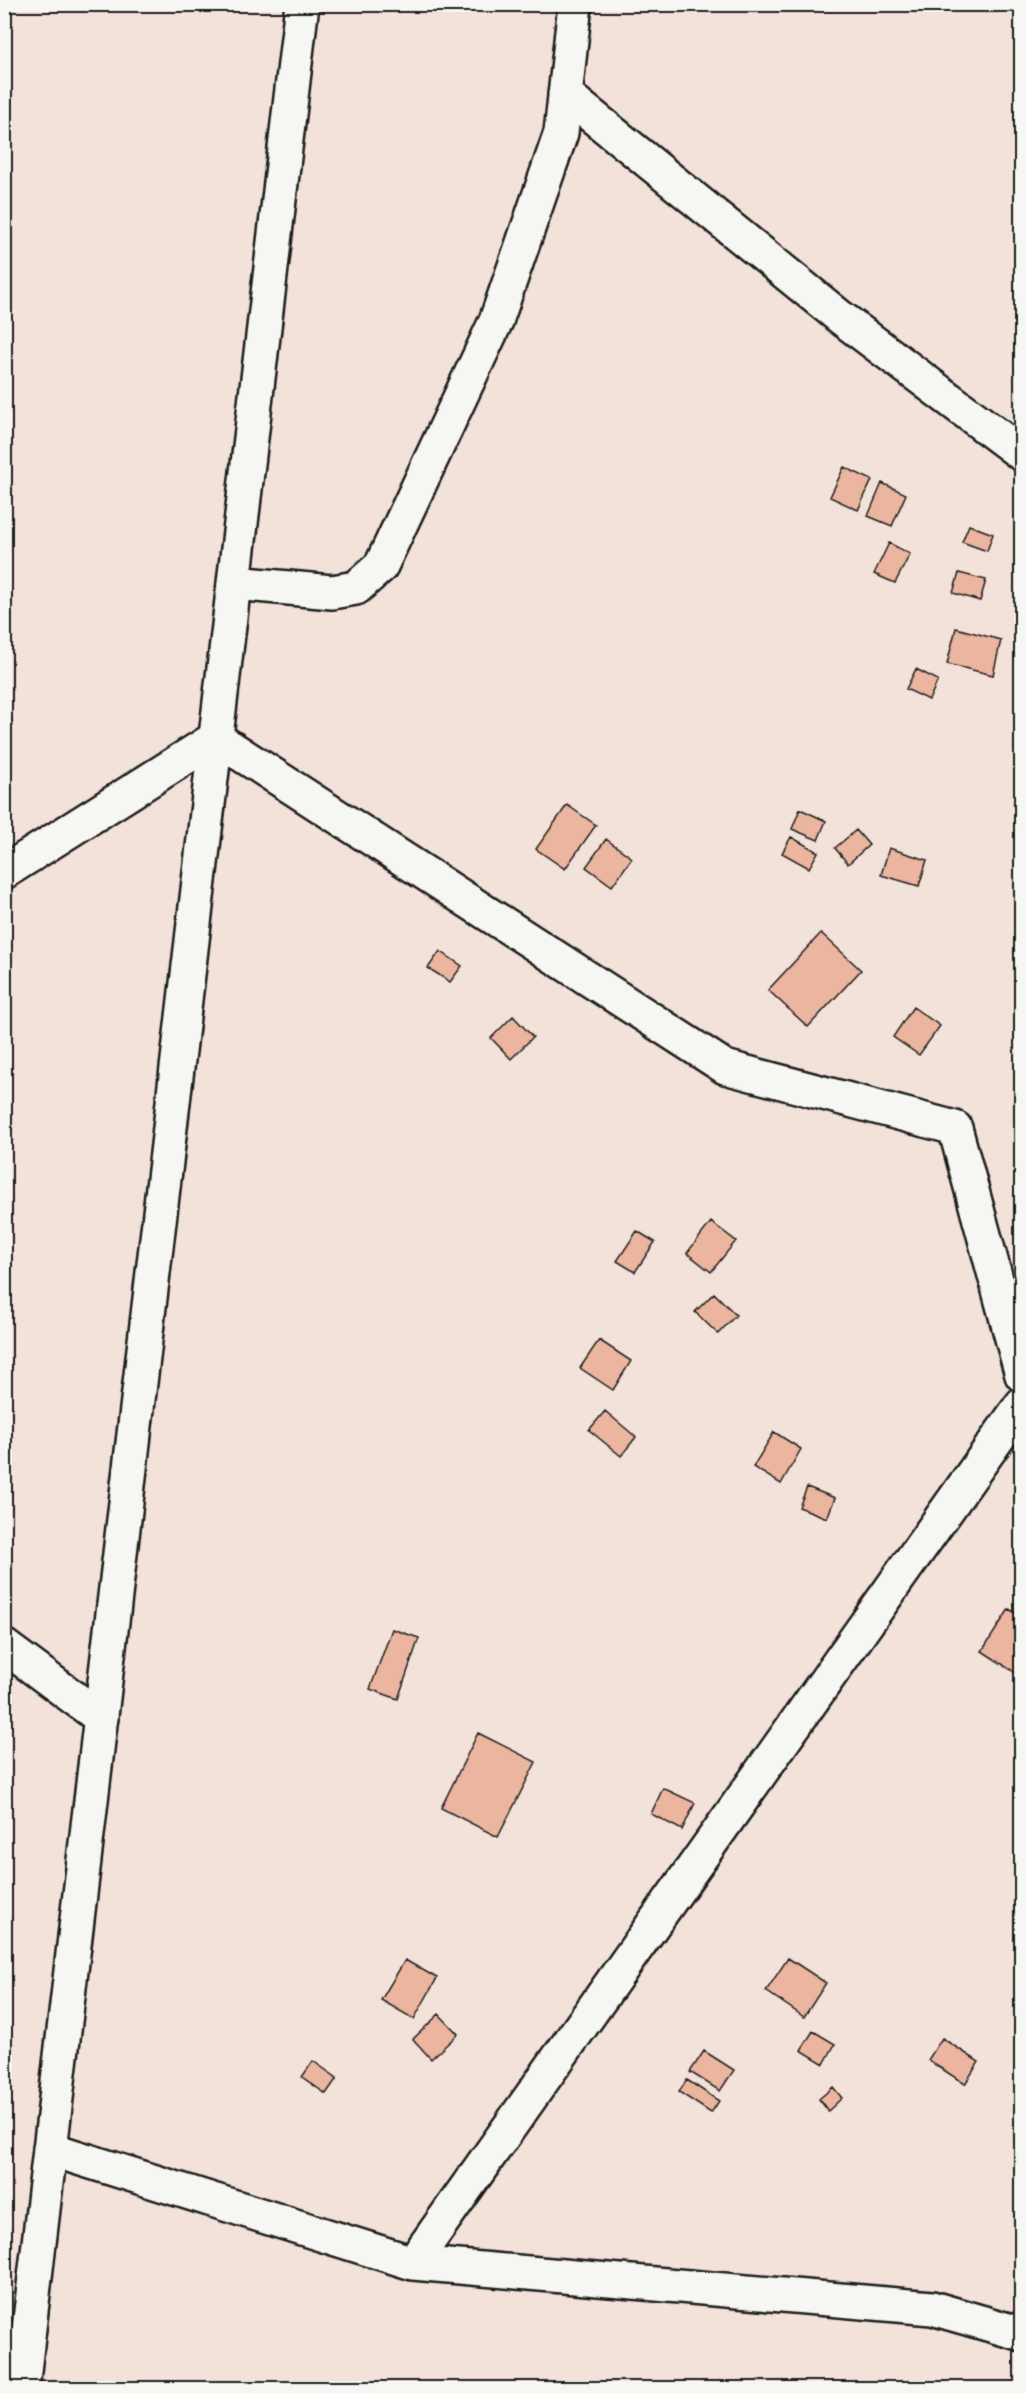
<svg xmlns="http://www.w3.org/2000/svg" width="1026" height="2393" viewBox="0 0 1026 2393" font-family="'Architects Daughter',sans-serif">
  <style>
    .building { fill: #ebb59f; stroke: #1c1c1c; stroke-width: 1.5 }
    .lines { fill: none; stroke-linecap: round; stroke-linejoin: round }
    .street-casing { stroke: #1c1c1c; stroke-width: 38 }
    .primary-casing { stroke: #1c1c1c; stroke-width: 38 }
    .street { stroke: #f6f6f2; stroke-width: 33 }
    .primary { stroke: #f6f6f2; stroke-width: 33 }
  </style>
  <rect width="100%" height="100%" fill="#f3e2d9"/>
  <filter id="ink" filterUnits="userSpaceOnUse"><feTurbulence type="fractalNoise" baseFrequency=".0167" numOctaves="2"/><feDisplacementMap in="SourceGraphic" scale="12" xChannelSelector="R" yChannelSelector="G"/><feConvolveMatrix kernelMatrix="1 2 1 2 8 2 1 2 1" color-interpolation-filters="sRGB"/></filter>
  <g filter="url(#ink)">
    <path class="building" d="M844 467 872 480 858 510 830 497Z
      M882 483 906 494 892 526 868 516Z
      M969 525 993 534 987 551 962 542Z
      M889 543 910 554 895 583 874 574Z
      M959 573 986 580 980 601 953 593Z
      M956 628 1001 640 993 675 947 664Z
      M916 669 938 680 929 700 906 689Z
      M567 805 596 825 565 869 536 849Z
      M800 809 826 821 818 840 792 829Z
      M856 830 869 845 848 864 835 848Z
      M791 837 818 852 809 868 782 853Z
      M606 839 632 858 612 886 586 867Z
      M889 848 927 860 919 886 881 875Z
      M821 933 861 970 808 1027 768 990Z
      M440 951 462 966 450 982 428 968Z
      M913 1007 940 1026 919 1055 893 1037Z
      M513 1016 533 1037 511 1059 491 1038Z
      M711 1222 736 1241 711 1272 687 1253Z
      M637 1231 655 1242 635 1272 617 1261Z
      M714 1293 736 1315 718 1334 695 1312Z
      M599 1340 631 1361 613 1390 580 1368Z
      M605 1411 636 1437 621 1456 589 1430Z
      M774 1432 801 1449 781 1484 753 1467Z
      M807 1487 835 1498 827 1518 799 1507Z
      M1009 1609 1022 1617V1677L982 1651Z
      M392 1629 419 1638 398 1699 370 1689Z
      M478 1733 536 1762 498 1837 441 1808Z
      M663 1788 695 1803 682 1830 651 1814Z
      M788 1958 826 1983 804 2017 766 1991Z
      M405 1960 437 1978 414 2019 381 2000Z
      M439 2014 458 2034 431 2059 413 2039Z
      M813 2031 835 2044 824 2064 801 2050Z
      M942 2038 979 2062 965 2084 928 2060Z
      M704 2051 734 2070 720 2091 690 2072Z
      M313 2061 337 2078 326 2094 302 2077Z
      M687 2080 719 2101 711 2113 679 2092Z
      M833 2087 842 2098 828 2111 819 2099Z"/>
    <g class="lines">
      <g class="street-casing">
        <path id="street" d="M565 94 840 317 1022 454
          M235 583 332 592 356 588 381 566 496 321 561 133 575 4
          M4 872 216 738 725 1067 955 1128 1022 1375
          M4 1646 101 1718
          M50 2149 413 2263 932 2308 1022 2334
          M413 2263 1022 1404"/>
      </g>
      <g class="primary-casing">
        <path id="primary" d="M22 2388 302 4"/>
      </g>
      <use href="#street" class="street"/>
      <use href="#primary" class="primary"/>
    </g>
  </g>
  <rect width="1026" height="2393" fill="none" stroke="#f6f6f2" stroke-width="24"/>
  <rect x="12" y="12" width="1002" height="2369" fill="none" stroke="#1c1c1c" stroke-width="2" filter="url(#ink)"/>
</svg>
